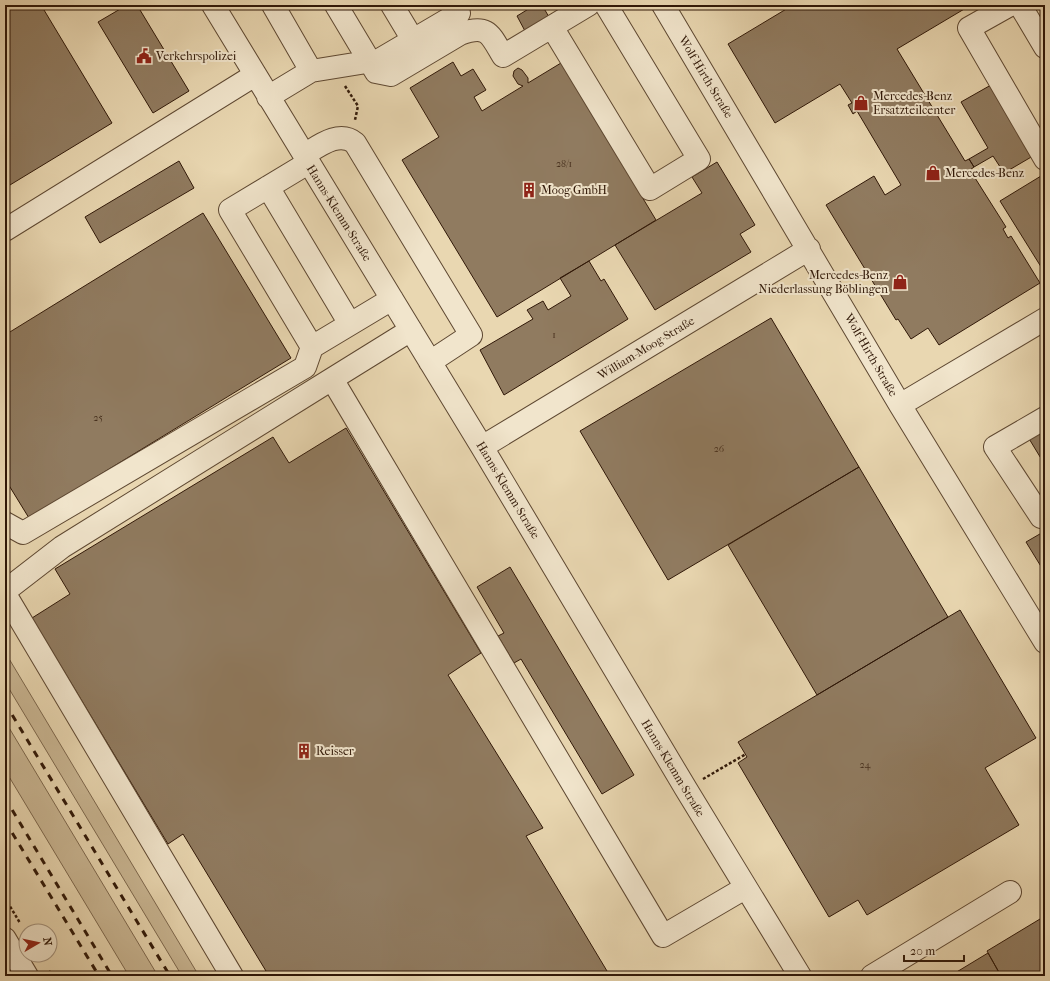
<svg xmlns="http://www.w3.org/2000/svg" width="1050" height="981" viewBox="0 0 1050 981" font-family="'IM FELL French Canon',serif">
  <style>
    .green { fill: #cab794; stroke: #7d684e }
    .building { fill: #907b60; stroke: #301808 }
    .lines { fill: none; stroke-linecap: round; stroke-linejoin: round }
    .minor-casing { stroke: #5e4832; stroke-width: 24 }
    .path { stroke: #301808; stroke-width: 2.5; stroke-dasharray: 3 2; stroke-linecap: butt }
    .minor { stroke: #f1e5cc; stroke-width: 22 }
    .rail { stroke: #301808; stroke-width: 3; stroke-dasharray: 7 7; stroke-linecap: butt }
    .labels { text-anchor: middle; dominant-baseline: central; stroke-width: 4; stroke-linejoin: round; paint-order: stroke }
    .number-label { font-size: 10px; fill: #48311e }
    .poi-label { font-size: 12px; fill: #301808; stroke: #f1e5cc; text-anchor: start }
    .street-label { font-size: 12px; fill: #301808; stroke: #f1e5cc }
  </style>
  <rect width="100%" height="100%" fill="#e9d7b1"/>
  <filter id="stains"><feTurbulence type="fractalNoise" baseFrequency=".005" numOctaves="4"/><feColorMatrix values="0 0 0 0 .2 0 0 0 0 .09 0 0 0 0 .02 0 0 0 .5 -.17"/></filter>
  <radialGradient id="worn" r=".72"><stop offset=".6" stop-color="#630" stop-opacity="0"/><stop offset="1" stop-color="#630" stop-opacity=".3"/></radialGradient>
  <path class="green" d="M5 652 199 976H182L5 682Z
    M5 721 158 976H129L5 770Z"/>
  <path class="building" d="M5 5H41L112 123 5 188Z
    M127 5H137L189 91 153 113 98 22Z
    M535 5H542L549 17 525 31 517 16Z
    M793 5H971L897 49 965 161 969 159 974 167 970 170 1006 227 1003 229 1008 238 1011 236 1040 283 939 345 928 328 911 339 898 319 896 320 826 205 874 176 885 195 901 185 857 111 853 114 848 105 852 103 840 84 775 123 728 44Z
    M453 62 461 76 473 69 486 90 474 97 482 111 523 86 518 84 513 76 514 71 518 68 522 70 528 78V83L561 63 656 220 497 317 402 160 439 137 410 88Z
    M991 85 1033 156 1004 173 993 156 974 167 969 159 988 148 961 102Z
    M179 161 194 188 100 243 85 217Z
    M717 162 755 225 740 234 751 252 655 310 615 245 702 193 692 177Z
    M1041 176 1045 183V269L1043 270 1000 201Z
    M203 213 291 358 29 518 5 479V335Z
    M589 261 601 281 604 279 628 319 504 395 480 350 533 319 527 310 543 301 548 310 571 296 560 278Z
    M771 318 859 467 668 580 580 431Z
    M1045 427V465L1028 437Z
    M346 428 481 653 448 675 543 828 526 836 610 976H269L183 834 168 844 32 618 70 594 55 569 273 437 289 463Z
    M859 467 948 617 817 695 728 545Z
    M1045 531V573L1026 542Z
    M510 567 634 775 602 794 521 659 514 663 498 636 504 633 477 587Z
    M960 610 1036 738 985 768 1019 825 867 915 858 900 829 917 738 763 747 757 738 742Z
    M1045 916V976H1001L987 951Z
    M988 953 1001 976H950Z"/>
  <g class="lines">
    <g class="minor-casing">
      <path id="minor" d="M213 5 482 447 686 789 800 976
        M336 5 376 72 391 75 460 34C488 24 490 34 503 56L588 5
        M392 5 413 40
        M663 5 900 405 1045 642
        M1010 5 969 28 1045 159
        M1020 5 1045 47
        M552 27 650 189 699 159 606 5
        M311 71 379 60 459 13 454 5
        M268 97 311 71 273 5
        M304 155C319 146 339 130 355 143L471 335 430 362
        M308 163 230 210 312 347 392 299
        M268 187 350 324
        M5 230 255 75
        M411 330 332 379 663 936 745 888
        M900 405 1045 319
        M482 447 809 249
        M1041 517 995 447 1045 418
        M5 523 23 533 305 367 312 347
        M5 591 62 547 332 379
        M5 594 232 976
        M5 939 27 976
        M872 976 1010 892"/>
    </g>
    <path class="path" d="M345 86 358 106 355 120
      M703 779 746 754
      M5 898 20 923
      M49 971 52 976"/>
    <use href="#minor" class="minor"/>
    <path class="rail" d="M5 703 170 976
      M5 798 112 976
      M5 821 99 976"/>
  </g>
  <defs>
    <g id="civic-bare" transform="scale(1.2)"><path d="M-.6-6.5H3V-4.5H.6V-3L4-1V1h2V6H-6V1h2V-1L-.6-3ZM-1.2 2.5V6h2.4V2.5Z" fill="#8f2418" stroke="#f1e5cc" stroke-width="2.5" paint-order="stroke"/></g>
    <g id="shop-bare" transform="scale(1.2)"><path d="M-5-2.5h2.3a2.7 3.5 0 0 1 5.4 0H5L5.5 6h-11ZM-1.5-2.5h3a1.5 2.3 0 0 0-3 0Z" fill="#8f2418" stroke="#f1e5cc" stroke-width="2.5" paint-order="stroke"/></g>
    <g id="building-bare" transform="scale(1.2)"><path d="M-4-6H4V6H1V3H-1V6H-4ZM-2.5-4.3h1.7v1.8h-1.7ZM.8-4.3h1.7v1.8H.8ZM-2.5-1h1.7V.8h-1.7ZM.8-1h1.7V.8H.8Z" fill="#8f2418" stroke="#f1e5cc" stroke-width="2.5" paint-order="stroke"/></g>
  </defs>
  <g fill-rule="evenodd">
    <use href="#civic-bare" x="144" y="56"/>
    <use href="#shop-bare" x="861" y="103"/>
    <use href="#shop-bare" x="933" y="173"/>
    <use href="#building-bare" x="529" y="190"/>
    <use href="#shop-bare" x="900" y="282"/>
    <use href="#building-bare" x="304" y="751"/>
  </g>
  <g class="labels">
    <g class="number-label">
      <text x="564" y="164">28/1</text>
      <text x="554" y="335">1</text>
      <text x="98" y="418">25</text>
      <text x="719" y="449">26</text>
      <text x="865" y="765">24</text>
    </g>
    <g class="poi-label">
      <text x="156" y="56">Verkehrspolizei</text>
      <text x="873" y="96">Mercedes-Benz<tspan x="873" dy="14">Ersatzteilcenter</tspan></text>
      <text x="945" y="173">Mercedes-Benz</text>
      <text x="541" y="190">Moog GmbH</text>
      <text x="888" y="275" text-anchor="end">Mercedes-Benz<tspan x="888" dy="14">Niederlassung Böblingen</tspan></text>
      <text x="316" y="751">Reisser</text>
    </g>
    <g class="street-label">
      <text transform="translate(706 77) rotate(59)">Wolf-Hirth-Straße</text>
      <text transform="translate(339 213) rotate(58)">Hanns-Klemm-Straße</text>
      <text transform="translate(646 348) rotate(-31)">William-Moog-Straße</text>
      <text transform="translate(871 355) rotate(60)">Wolf-Hirth-Straße</text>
      <text transform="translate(508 490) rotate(59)">Hanns-Klemm-Straße</text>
      <text transform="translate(673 768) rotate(59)">Hanns-Klemm-Straße</text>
    </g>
  </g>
  <rect width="1050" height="981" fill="none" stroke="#e9d7b1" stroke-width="20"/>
  <rect x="6" y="6" width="1038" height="969" fill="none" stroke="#301808" stroke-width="2"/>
  <rect x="10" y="10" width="1030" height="961" fill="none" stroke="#301808"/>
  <g transform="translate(38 943) rotate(81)"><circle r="19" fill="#f1e5cc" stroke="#a4937e"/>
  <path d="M0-3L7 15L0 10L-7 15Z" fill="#8f2418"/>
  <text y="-6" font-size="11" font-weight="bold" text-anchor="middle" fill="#301808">N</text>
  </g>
  <path d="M904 955v6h60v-6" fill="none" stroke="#301808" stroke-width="2"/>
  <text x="910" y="955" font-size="12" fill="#301808" stroke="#f1e5cc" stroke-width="3" paint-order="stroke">20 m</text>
  <rect width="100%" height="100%" filter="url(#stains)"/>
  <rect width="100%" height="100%" fill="url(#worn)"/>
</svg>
